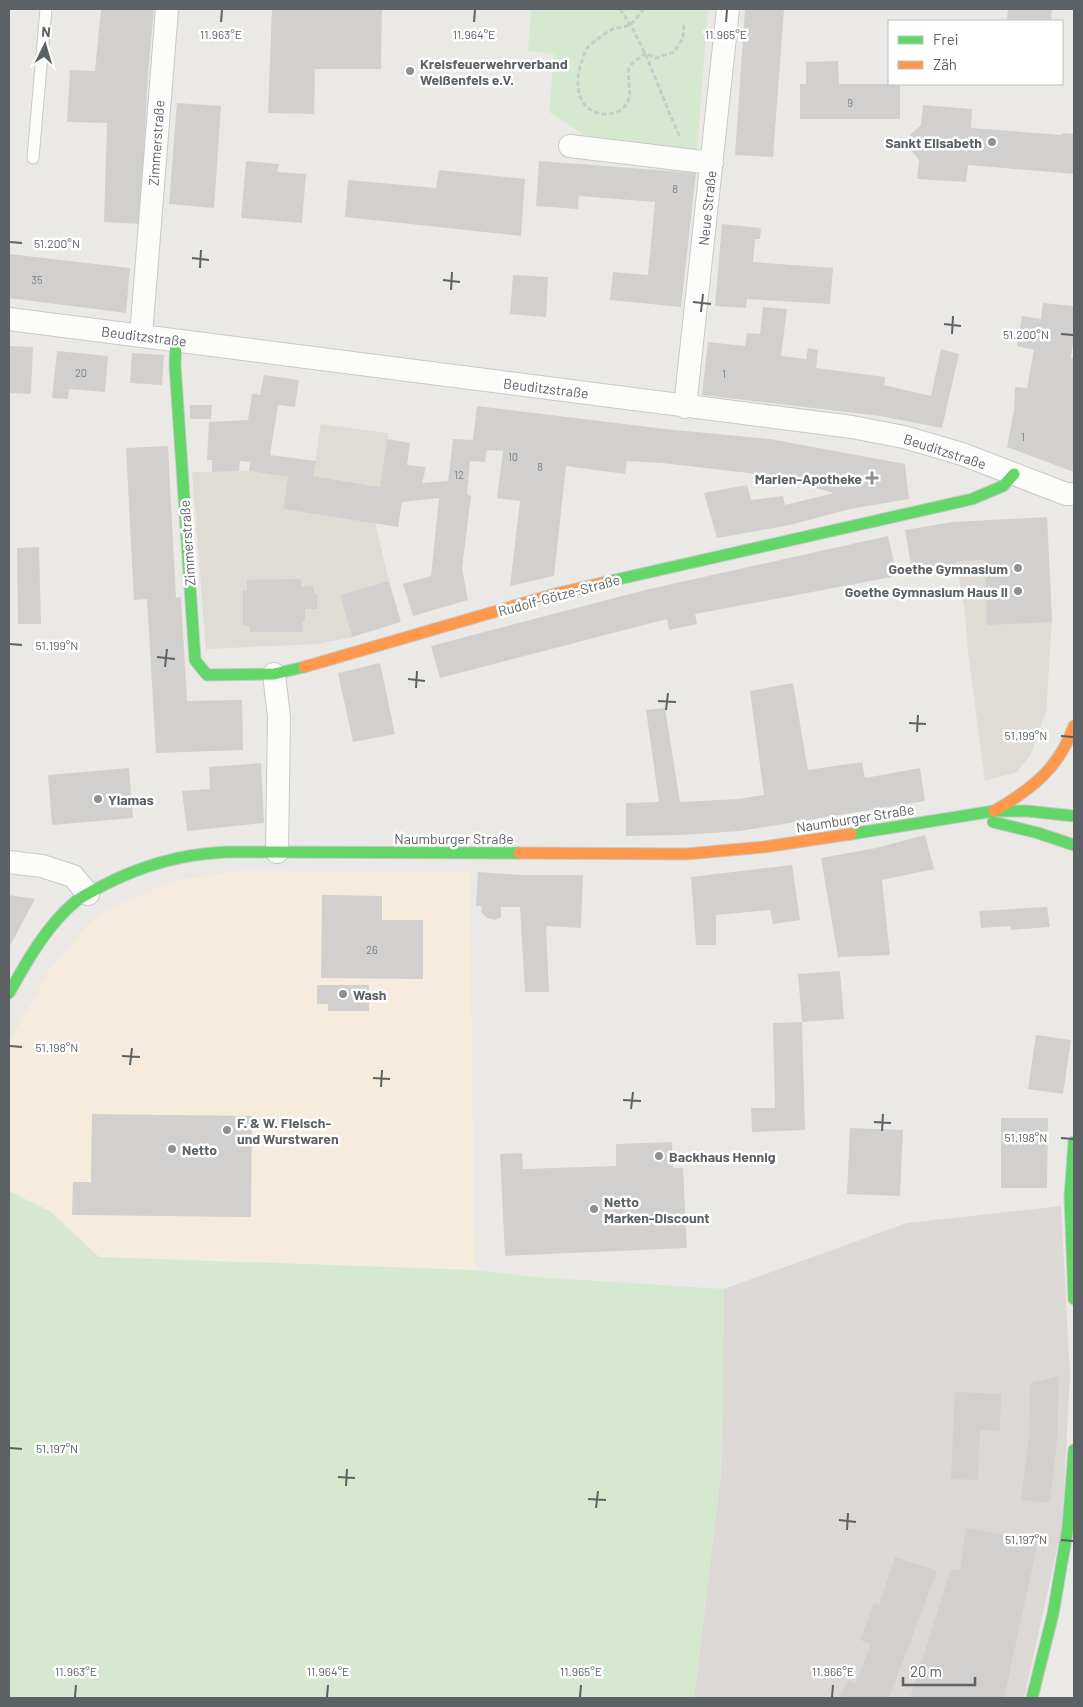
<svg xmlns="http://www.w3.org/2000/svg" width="1083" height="1707" viewBox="0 0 1083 1707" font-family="Barlow,sans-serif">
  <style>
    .commercial { fill: #f6ecde }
    .industrial { fill: #dbd8d6 }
    .education { fill: #dfdbd5 }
    .green { fill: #d7e8d0 }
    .building { fill: #d2d0ce }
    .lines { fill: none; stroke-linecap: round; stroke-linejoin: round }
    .lane-casing { stroke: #c7c8c7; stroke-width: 13 }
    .street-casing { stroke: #c7c8c7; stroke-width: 24 }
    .fast-casing { stroke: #c7c8c8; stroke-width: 13 }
    .slow-casing { stroke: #c7c8c8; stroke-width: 13 }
    .path { stroke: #c6cdc8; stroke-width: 3; stroke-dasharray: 5 2.5; stroke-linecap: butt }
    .lane { stroke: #fcfcfb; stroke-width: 11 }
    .street { stroke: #fcfcfb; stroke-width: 22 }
    .fast { stroke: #63d668; stroke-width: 11 }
    .slow { stroke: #ff974d; stroke-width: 11 }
    .ticks { fill: none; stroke: #5b6164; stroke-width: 2 }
    .poi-dot { fill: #8d9192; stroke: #fff; stroke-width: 2 }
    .labels { text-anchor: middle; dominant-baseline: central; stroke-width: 5; stroke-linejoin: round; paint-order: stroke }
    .number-label { font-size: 11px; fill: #7a7e80 }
    .poi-label { font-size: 14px; font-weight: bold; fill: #5b6164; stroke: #fff; text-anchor: start }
    .street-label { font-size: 14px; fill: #5b6164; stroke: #fff }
    .ticks-label { font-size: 12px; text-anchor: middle; fill: #5b6164; stroke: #fff; stroke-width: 5; stroke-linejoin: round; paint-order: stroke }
  </style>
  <rect width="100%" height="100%" fill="#ebe9e6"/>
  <path class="commercial" d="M237 871 469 872 475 1270 99 1257 51 1212 9 1194V1044L50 969 83 931 104 911 173 881Z"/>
  <path class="industrial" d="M1061 1206 1070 1375 1062 1527 1024 1698H694L721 1473 724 1289 907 1223Z"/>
  <path class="education" d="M321 424 388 433 380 487 313 476Z
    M249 471 288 477 283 509 375 523 389 581 340 595 352 637 318 644 206 649 192 472Z
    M1047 517 1052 622 1046 712 1031 754 1017 772 985 781 968 652 965 613 956 561Z"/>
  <path class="green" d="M531 9H708L697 151 587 137 549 112 554 54 528 51Z
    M9 1191 51 1212 99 1257 475 1270 535 1277 724 1289 721 1473 694 1698H9Z"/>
  <path class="building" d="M101 9H154L148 74 140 224 104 222 107 123 67 122 70 70 95 71Z
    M272 9H382L381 69H315L314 114 268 113Z
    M745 9H784L773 157 735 155Z
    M1008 9H1052L1051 21H1007Z
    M838 61 839 84H900V119H800V84H806V62Z
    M177 103 221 106 214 208 169 204Z
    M923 105 972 109 971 128 1062 135V133L1074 134V174L968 165 966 182 917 179 919 160 909 148 910 135 921 125Z
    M246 161 279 164 277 172 306 174 302 223 241 218Z
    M539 161 696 173 681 307 610 300 613 272 648 275 655 202 579 196 578 209 536 206Z
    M439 170 525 179 521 236 345 217 348 180 436 188Z
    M722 224 761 228 760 239H755L753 262 833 268 830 304 747 299 746 308 715 306Z
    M9 254 130 268 126 313 9 298Z
    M513 275 548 277 546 317 510 314Z
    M1043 303 1074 306V336L1071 358H1074V472L1007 447 1014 410 1015 387 1027 388 1034 350 1017 346 1022 316 1041 319Z
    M763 307 787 309 781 356 806 359 808 348 818 350 816 368 885 377 884 385 931 396 941 349 959 354 942 428 880 416 702 395 708 342 745 346 747 333 760 334Z
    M9 346 33 347 31 394 9 393Z
    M57 351 108 356 105 392 69 389 68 399 52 398Z
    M132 353 164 355 162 385 130 383Z
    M264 375 299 380 295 407 278 405 270 455 316 461 313 476 380 487 387 439 410 443 407 465 426 467 422 483 448 481 453 439 473 440 477 406 665 429 770 439 905 464 909 499 850 509 790 525 717 538 704 493 747 485 751 500 783 496 785 505 834 493 767 475 662 463 627 461 625 474 566 466 554 576 510 586 520 501 497 498 503 451 487 450 485 462 470 461 467 494 471 496 462 568 468 600 413 616 403 584 431 576 439 498 402 502 398 527 283 509 288 477 249 471 250 462 240 461 239 471 212 472V460H207L209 422 248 420 252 394 260 395Z
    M190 405H212L211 419H190Z
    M168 446 176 598 181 597 187 701 242 700 243 750 156 753 147 599 134 600 126 448Z
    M1047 517 1052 622 987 625 985 560 956 561 957 568 924 575 921 569 912 570 905 530 953 522Z
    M888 536 897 576 695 614 697 624 669 630 667 619 440 678 431 646 645 590Z
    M39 547 41 624H18L17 548Z
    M301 579V587L313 586 314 594H317V609H305V621L302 622V632H250V626H243V591L247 590V580Z
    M389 581 401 622 352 637 340 595Z
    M380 663 395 734 353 742 338 673Z
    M793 683 808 770 862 762 865 778 920 768 925 801 740 831 681 835 626 836V803L659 802 646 710 665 708 680 802 738 799 764 795 750 691Z
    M261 763 264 823 187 831 182 791 210 789 209 767Z
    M129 768 133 818 52 825 48 775Z
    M925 835 934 869 882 880 890 955 838 957 821 858 876 848Z
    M792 865 800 920 773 924 770 910 716 915V945H696L691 877Z
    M478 872 522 875H583L581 928 546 926 549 992H525L520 907H501V917L495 920 487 918 481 912 482 906H476Z
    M9 895 35 899 9 948Z
    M322 895 382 896V920H423V979L321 978Z
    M1047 907 1050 927 1011 930 1010 926 981 928 979 911Z
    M840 971 844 1019 802 1022 798 974Z
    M317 985H369V1011H328V1004H317Z
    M802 1022 805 1130 752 1132 751 1108H775L773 1023Z
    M1036 1035 1071 1040 1063 1094 1028 1089Z
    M92 1114 252 1116 251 1217 72 1215 73 1182H91Z
    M1001 1118H1048L1047 1188H1001Z
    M850 1128 903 1130 900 1196 847 1194Z
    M672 1142 673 1168H683L687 1248 505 1256 500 1154 522 1153 523 1169 616 1166V1144Z
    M1059 1376 1057 1440 1050 1503 1021 1500 1029 1437 1030 1383Z
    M955 1392 1001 1394 1000 1431 980 1430 978 1480 951 1479Z
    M966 1528 1038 1541 1004 1698H910L951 1569 960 1570Z
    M895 1557 937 1571 889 1698H840L848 1680 856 1683 871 1644 860 1640 874 1603 879 1605Z"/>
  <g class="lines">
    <g class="lane-casing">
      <path id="lane" d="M33 158 46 9"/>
    </g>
    <g class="street-casing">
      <path id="street" d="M570 146 712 163
        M9 319 852 427 904 437 962 454 1066 494H1074
        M141 336 167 9
        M685 407 728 9
        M274 674 279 717 277 852
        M9 862 42 866 73 876 88 894"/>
    </g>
    <g class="fast-casing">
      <path id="fast" d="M176 340 175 365 195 660 207 675 274 674 304 667
        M606 582 972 499 1003 486 1014 474
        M993 822 1038 833 1074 845
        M851 834 994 811H1027L1074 816
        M9 993C27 961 47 925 76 901 84 895 93 891 102 886 142 865 181 854 226 852L519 853
        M1074 1142 1070 1197 1074 1299
        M1032 1698 1053 1614 1068 1527 1074 1450"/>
    </g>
    <g class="slow-casing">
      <path id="slow" d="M304 667 559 593 606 582
        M994 811C1032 789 1059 768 1074 726
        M519 853 686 854 764 847 851 834"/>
    </g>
    <path class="path" d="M620 9C647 47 660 95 680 137
      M644 9C640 13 636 20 631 24 627 27 619 27 613 29 606 32 594 41 588 47 585 50 584 57 582 61 574 81 576 112 604 114 611 114 616 113 622 109 636 96 626 83 629 69 631 61 640 59 645 53L656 58 674 52 683 38 684 22
      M909 574 919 575 923 571"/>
    <use href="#lane" class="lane"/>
    <use href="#street" class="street"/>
    <use href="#fast" class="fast"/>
    <use href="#slow" class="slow"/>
  </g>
  <path class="ticks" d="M221 22 222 10M474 22 475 10M726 22 727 10M10 242 22 243M192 258 209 260M200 268 201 250M443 280 460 282M451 290 452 272M693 302 711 304M701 312 703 294M944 324 961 326M952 334 953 316M1061 334 1073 335M10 644 22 645M157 657 175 659M165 667 167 649M408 679 425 681M416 688 417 671M658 701 676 702M666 710 668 693M909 723 926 724M917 732 918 715M1061 736 1073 737M10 1046 22 1047M122 1056 140 1057M130 1065 132 1048M373 1078 390 1079M381 1087 382 1070M623 1100 641 1101M631 1109 633 1092M874 1122 891 1123M882 1131 883 1114M1061 1138 1073 1139M10 1448 22 1449M338 1477 355 1478M346 1486 347 1469M588 1499 606 1500M596 1508 598 1491M839 1520 856 1522M847 1530 848 1513M1061 1540 1073 1541M75 1697 76 1685M327 1697 328 1685M580 1697 581 1685M832 1697 833 1685"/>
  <g class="poi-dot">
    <circle cx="410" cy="71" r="5"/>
    <circle cx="992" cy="142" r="5"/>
    <path d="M869.5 470.5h5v5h5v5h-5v5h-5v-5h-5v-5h5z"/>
    <circle cx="1018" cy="568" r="5"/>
    <circle cx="1018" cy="591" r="5"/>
    <circle cx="98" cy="799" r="5"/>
    <circle cx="343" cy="994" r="5"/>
    <circle cx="227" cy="1130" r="5"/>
    <circle cx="172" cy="1149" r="5"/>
    <circle cx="659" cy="1156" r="5"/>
    <circle cx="594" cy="1209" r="5"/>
  </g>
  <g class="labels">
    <g class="number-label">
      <text x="850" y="102">9</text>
      <text x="675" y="188">8</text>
      <text x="37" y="279">35</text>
      <text x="81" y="372">20</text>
      <text x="724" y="373">1</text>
      <text x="1023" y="436">1</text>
      <text x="513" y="456">10</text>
      <text x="540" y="466">8</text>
      <text x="459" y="474">12</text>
      <text x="372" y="949">26</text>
    </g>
    <g class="poi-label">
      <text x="420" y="63">Kreisfeuerwehrverband<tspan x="420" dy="16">Weißenfels e.V.</tspan></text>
      <text x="982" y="142" text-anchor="end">Sankt Elisabeth</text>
      <text x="862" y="478" text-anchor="end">Marien-Apotheke</text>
      <text x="1008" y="568" text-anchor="end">Goethe Gymnasium</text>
      <text x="1008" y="591" text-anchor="end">Goethe Gymnasium Haus II</text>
      <text x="108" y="799">Yiamas</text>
      <text x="353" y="994">Wash</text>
      <text x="237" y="1122">F. &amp; W. Fleisch-<tspan x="237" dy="16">und Wurstwaren</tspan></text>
      <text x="182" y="1149">Netto</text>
      <text x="669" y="1156">Backhaus Hennig</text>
      <text x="604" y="1201">Netto<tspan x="604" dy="16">Marken-Discount</tspan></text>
    </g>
    <g class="street-label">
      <text transform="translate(156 143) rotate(-86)">Zimmerstraße</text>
      <text transform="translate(707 208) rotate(-84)">Neue Straße</text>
      <text transform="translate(144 336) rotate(7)">Beuditzstraße</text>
      <text transform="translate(546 388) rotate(7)">Beuditzstraße</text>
      <text transform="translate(945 451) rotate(18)">Beuditzstraße</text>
      <text transform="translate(187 543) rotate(-94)">Zimmerstraße</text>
      <text transform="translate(559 595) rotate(-15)">Rudolf-Götze-Straße</text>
      <text transform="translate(855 818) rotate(-9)">Naumburger Straße</text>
      <text x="454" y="838">Naumburger Straße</text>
    </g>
  </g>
  <g class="ticks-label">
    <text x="221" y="39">11.963°E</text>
    <text x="474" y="39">11.964°E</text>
    <text x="726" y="39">11.965°E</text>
    <text x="57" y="248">51.200°N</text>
    <text x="1026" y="339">51.200°N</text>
    <text x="57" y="650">51.199°N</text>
    <text x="1026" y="740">51.199°N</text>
    <text x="57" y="1052">51.198°N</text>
    <text x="1026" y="1142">51.198°N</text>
    <text x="57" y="1453">51.197°N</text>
    <text x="1026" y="1544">51.197°N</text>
    <text x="76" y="1676">11.963°E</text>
    <text x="328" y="1676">11.964°E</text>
    <text x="581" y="1676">11.965°E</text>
    <text x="833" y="1676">11.966°E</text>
  </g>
  <rect width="1083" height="1707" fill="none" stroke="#5b6164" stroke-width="20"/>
  <rect x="888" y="20" width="175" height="65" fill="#ffffff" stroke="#bdc0c1"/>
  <rect x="898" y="36" width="25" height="8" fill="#63d668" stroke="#bdc0c1"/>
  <text x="933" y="45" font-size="15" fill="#5b6164">Frei</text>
  <rect x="898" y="61" width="25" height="8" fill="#ff974d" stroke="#bdc0c1"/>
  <text x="933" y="70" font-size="15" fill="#5b6164">Zäh</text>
  <g transform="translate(45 45) rotate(5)" stroke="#ffffff" stroke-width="4" paint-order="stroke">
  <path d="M0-4L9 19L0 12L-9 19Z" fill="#5b6164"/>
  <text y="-8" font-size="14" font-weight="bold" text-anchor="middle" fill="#5b6164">N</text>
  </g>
  <path d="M903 1677v8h72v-8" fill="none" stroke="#5b6164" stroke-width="2.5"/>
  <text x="910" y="1677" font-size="15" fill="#5b6164" stroke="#ffffff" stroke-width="4" paint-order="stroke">20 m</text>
</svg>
